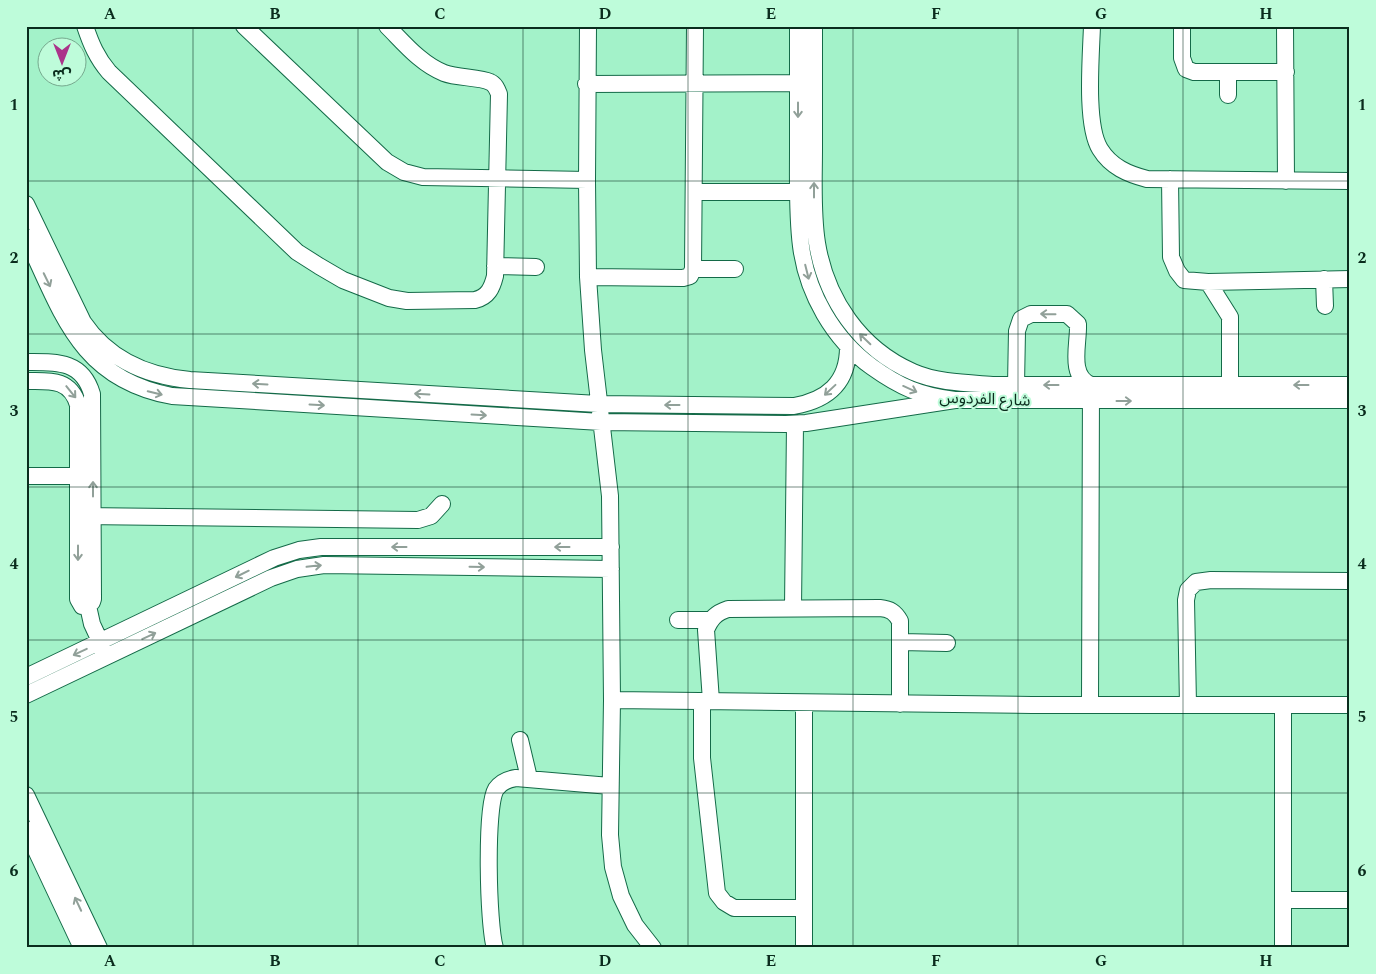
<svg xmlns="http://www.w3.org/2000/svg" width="1376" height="974" viewBox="0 0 1376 974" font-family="Spectral,'Noto Sans Arabic',serif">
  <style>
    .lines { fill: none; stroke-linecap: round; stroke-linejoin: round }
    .minor-casing { stroke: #146a48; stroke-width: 18 }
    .minor { stroke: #fff; stroke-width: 16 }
    .oneway { stroke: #91a099 }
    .grid { fill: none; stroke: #0a2c1d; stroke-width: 1; stroke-opacity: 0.55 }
    .labels { text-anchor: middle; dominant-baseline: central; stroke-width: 4; stroke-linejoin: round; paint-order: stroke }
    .street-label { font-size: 16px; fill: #0a2c1d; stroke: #befcda }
    .neatline { fill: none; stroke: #0a2c1d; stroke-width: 2 }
    .grid-label { font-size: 16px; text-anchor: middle; font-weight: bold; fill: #0a2c1d }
  </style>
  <rect width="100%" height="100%" fill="#a3f2c9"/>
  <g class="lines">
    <g class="minor-casing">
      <path id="minor" d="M85 26C91 44 97 58 109 72L297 252 319 266 343 280 389 298 407 301 475 300C488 297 492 288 495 276L499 94C497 89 495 84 490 82 480 77 457 78 444 73 421 64 404 43 387 26
        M244 26 387 162 404 172 423 177 587 180 588 277 593 350 610 496 612 700 610 835 613 867 621 896 635 925 653 948
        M798 26C798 68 798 110 798 151 798 183 797 215 801 246 807 293 833 339 872 367 900 387 920 396 955 400H1350
        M814 26C814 67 814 107 814 148 814 179 812 212 817 243 826 299 860 349 913 372 938 383 968 383 995 385H1350
        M1092 26C1091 56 1085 125 1100 149 1111 167 1128 174 1147 179L1350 181
        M1182 26V58L1186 69 1194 72H1286
        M1285 26 1286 181
        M586 84 807 83
        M1228 95V72
        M1170 179 1171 257 1177 271 1184 280 1208 282 1350 279
        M587 180 588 26
        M694 192H798
        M26 204 83 322C108 359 147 376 190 380L598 404 794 406C827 400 848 383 848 347
        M26 237C62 312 79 379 172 396L601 422 786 424 806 423 955 400
        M495 266 536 267
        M693 269H735
        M588 277 683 278 690 276 693 269 695 26
        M1324 279 1325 306
        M1208 282 1230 317V385
        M26 362C56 362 82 360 92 394L93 599 92 602 88 606H82L78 599V405C70 378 49 381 26 381
        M1016 385 1017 331 1021 319 1031 314H1067L1078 324C1079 343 1068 376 1091 385L1090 705
        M26 476H78
        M83 516 418 520 431 516 442 504
        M88 606 92 624 105 652
        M793 608 795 424
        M678 620H710
        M901 642 947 643
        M26 677 274 558 299 550 321 547H611
        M26 695 271 578 297 569 324 565 611 569
        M612 700 1032 705H1350
        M702 701V758L717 893 724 902 734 908H804
        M711 701 706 630C711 618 716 613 728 609L880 608C890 609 895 612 900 621V704
        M804 703V948
        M1188 705 1186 600 1188 590 1196 582 1211 580 1350 581
        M1283 705V948
        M520 740 529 778
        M26 795 99 948
        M26 829 82 948
        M1283 900H1350
        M495 948C488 926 485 807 496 789 501 782 509 779 516 778L610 786"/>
    </g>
    <use href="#minor" class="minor"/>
  </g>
  <defs><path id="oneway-shaft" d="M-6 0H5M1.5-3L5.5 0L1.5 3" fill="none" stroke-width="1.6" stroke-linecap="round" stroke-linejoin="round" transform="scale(1.25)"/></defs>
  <g class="oneway">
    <use href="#oneway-shaft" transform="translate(798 110) rotate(90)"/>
    <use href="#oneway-shaft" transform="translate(814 190) rotate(-90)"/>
    <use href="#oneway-shaft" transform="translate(807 272) rotate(76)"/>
    <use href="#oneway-shaft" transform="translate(47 280) rotate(64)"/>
    <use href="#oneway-shaft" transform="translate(1048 314) rotate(-179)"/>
    <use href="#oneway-shaft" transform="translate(865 339) rotate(-136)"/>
    <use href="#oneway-shaft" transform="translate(260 384) rotate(-177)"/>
    <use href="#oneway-shaft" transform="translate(1051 385) rotate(-180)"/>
    <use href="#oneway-shaft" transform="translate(1301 385) rotate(-180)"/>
    <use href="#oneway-shaft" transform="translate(910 389) rotate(24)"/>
    <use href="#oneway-shaft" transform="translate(830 390) rotate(137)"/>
    <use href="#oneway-shaft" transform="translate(71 392) rotate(51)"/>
    <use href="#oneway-shaft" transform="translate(155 393) rotate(14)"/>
    <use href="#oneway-shaft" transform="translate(422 394) rotate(-177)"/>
    <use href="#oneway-shaft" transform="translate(1124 401)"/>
    <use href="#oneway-shaft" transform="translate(317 405) rotate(3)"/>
    <use href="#oneway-shaft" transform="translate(672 405) rotate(-180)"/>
    <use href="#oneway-shaft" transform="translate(479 415) rotate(3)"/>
    <use href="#oneway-shaft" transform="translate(93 489) rotate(-90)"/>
    <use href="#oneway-shaft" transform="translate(399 547) rotate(180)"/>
    <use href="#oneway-shaft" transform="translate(562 547) rotate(180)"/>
    <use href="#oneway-shaft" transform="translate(78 553) rotate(90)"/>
    <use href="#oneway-shaft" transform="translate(314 566) rotate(-6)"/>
    <use href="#oneway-shaft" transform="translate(477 567) rotate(1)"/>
    <use href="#oneway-shaft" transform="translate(242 574) rotate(154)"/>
    <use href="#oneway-shaft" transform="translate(149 636) rotate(-25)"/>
    <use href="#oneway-shaft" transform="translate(80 652) rotate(155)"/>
    <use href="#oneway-shaft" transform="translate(78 904) rotate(-115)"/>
  </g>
  <path class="grid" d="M193 26V948M358 26V948M523 26V948M688 26V948M853 26V948M1018 26V948M1183 26V948M26 181H1350M26 334H1350M26 487H1350M26 640H1350M26 793H1350"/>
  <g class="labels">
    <g class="street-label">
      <text transform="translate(985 399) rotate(2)">شارع الفردوس</text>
    </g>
  </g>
  <rect width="1376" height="974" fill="none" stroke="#befcda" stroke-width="55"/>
  <g transform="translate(62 62) rotate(180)"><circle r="24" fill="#befcda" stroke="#76a98e"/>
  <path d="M0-4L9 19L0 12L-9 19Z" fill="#ab348a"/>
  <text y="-8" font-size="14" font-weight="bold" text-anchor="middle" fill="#0a2c1d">ش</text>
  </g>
  <rect x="28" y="28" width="1320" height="918" class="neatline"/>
  <g class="grid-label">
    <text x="110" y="19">A</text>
    <text x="275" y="19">B</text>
    <text x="440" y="19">C</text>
    <text x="605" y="19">D</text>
    <text x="771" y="19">E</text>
    <text x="936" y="19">F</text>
    <text x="1101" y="19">G</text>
    <text x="1266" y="19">H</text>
    <text x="14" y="110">1</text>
    <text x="1362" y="110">1</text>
    <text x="14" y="263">2</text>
    <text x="1362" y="263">2</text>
    <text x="14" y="416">3</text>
    <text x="1362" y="416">3</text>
    <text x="14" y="569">4</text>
    <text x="1362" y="569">4</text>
    <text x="14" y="722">5</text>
    <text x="1362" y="722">5</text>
    <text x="14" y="876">6</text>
    <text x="1362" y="876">6</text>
    <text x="110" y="966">A</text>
    <text x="275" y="966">B</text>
    <text x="440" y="966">C</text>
    <text x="605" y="966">D</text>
    <text x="771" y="966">E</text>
    <text x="936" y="966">F</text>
    <text x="1101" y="966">G</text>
    <text x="1266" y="966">H</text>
  </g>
</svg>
